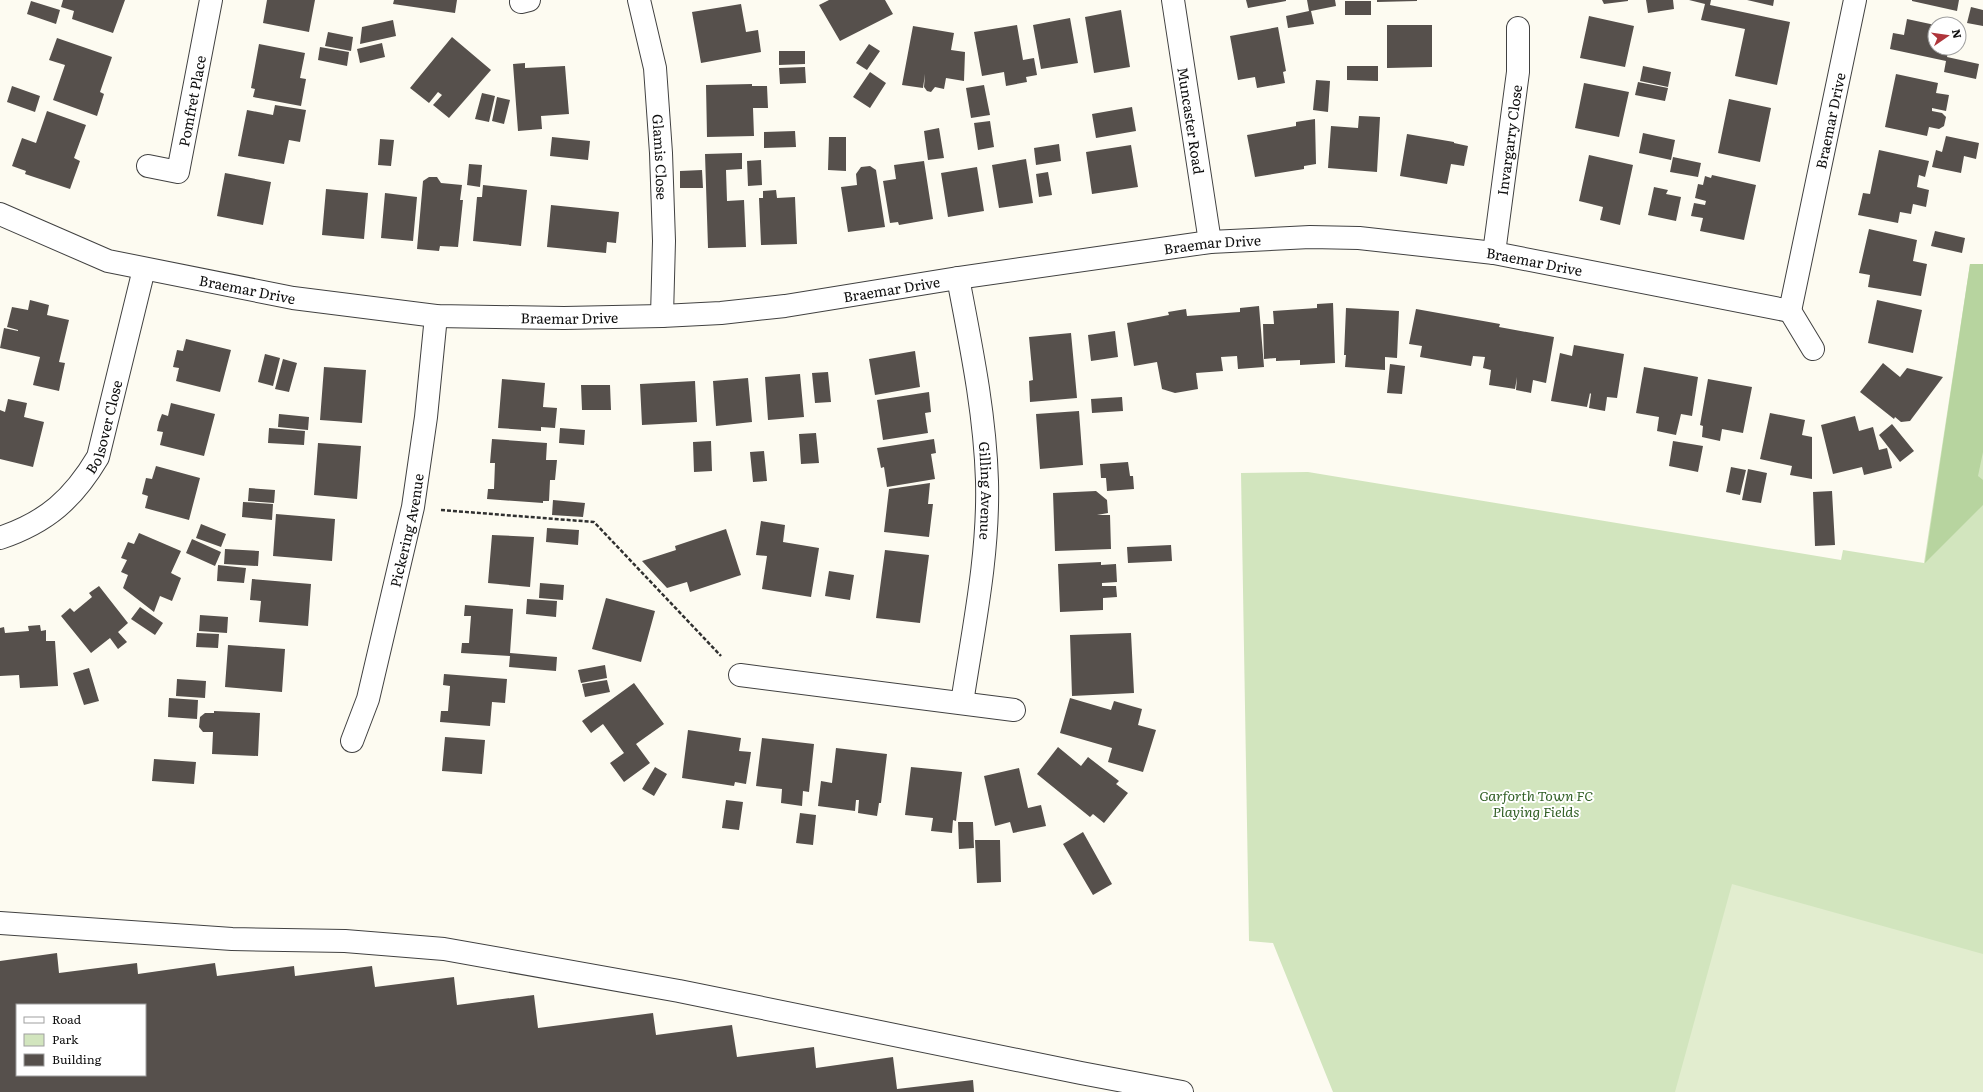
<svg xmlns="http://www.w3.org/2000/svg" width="1983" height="1092" viewBox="0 0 1983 1092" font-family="Literata,serif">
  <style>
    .green { fill: #d2e5be }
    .forest { fill: #b7d49f }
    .pitch { fill: #e2edcf }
    .building { fill: #56504c; fill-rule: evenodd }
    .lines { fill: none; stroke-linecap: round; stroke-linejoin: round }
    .minor-casing { stroke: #414141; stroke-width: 24 }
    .path { stroke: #303030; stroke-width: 2.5; stroke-dasharray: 4 2; stroke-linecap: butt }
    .minor { stroke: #fff; stroke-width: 22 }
    .labels { text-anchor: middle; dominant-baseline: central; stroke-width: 4; stroke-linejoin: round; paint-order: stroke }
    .street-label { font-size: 14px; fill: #0e0e0e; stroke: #fff }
    .park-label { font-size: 14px; font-style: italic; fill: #315f25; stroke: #fff }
  </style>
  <rect width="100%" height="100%" fill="#fdfbf1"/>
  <path class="green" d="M1970 264H1983V1092H1333L1273 943 1249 941 1241 473 1308 472 1841 560 1843 550 1924 563Z"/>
  <path class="forest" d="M1970 264H1983V452L1978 476 1983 480V505L1925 563Z"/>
  <path class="pitch" d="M1732 884 1983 954V1092H1675Z"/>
  <path class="building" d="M63 0H125L113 33 72 19 74 11 61 7Z
    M267 0H315L309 32 263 23Z
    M394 0H457L455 13 393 4Z
    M829 0H885L893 14 840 41 819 5Z
    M1246 0H1286V1L1248 8Z
    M1307 0H1335L1336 6 1311 11 1314 24 1288 28 1286 16 1309 11Z
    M1377 0H1417V1L1377 2Z
    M1602 0H1628V1L1604 4Z
    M1646 0H1673L1674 9 1648 13Z
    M1689 0H1711L1710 5 1790 22 1777 85 1735 76 1745 29 1701 20 1705 4Z
    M1747 0H1774L1773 6Z
    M1912 0H1959L1957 11 1912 1Z
    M31 1 60 10 56 24 27 14Z
    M1345 1H1371V15H1345Z
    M741 4 746 32 758 30 761 52 701 63 692 12Z
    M1971 7 1983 10V26L1967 23Z
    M1121 10 1130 67 1094 73 1085 17Z
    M1589 16 1634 26 1625 67 1580 58Z
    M1070 18 1078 63 1041 69 1033 25Z
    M1907 19 1935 25V48H1949L1947 57 1979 64 1976 79 1944 72 1946 61 1890 49 1893 33 1904 35Z
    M393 20 396 36 360 44 362 27Z
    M1017 25 1023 60 1034 58 1037 75 1026 77 1027 82 1006 86 1004 72 982 76 974 32Z
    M1387 25H1432V67L1387 68Z
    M913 26 954 33 951 50 965 52 964 81 946 78 944 89 935 87 931 92 927 91 924 87 925 74 923 88 902 85Z
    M1278 27 1286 71 1283 72 1285 83 1257 88 1255 77 1238 80 1230 36Z
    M328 32 353 37 351 51 325 46Z
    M452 37 491 70 449 118 433 105 442 95 438 92 429 103 410 88Z
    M57 38 112 57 100 92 104 94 97 116 53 100 65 65 49 60Z
    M382 43 385 57 360 63 357 49Z
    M259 44 305 53 300 78 306 79 301 106 253 97 255 89 251 88Z
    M869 44 880 51 867 70 856 63Z
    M320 47 349 52 347 66 318 60Z
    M779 51H805V64L779 65Z
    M525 63V68L565 66 569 114 541 116 542 129 518 131 513 64Z
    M1347 66H1378V81L1347 80Z
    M1643 66 1671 72 1668 87 1640 81Z
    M805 67 806 83 780 84 779 68Z
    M870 72 886 83 870 108 853 97Z
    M1896 74 1938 83 1936 93 1949 95 1946 111 1932 108V111L1942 113 1946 117 1944 126 1939 129 1929 127 1927 136 1885 127Z
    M1316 80 1330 81 1328 112 1313 110Z
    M1638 82 1668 88 1665 101 1635 95Z
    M1584 83 1629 92 1619 137 1575 128Z
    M752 84V86H767L768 108H753L754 136 707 137 706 85Z
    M984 85 990 115 971 118 966 88Z
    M12 86 40 96 35 112 7 102Z
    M482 93 495 96 489 122 475 119Z
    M497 97 510 100 504 124 492 121Z
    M1729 99 1771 108 1760 162 1718 153Z
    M275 105 306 110 300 142 289 140 284 164 238 156 247 110 273 115Z
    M1132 107 1136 131 1096 138 1092 114Z
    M47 111 86 125 74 158 80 161 70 189 25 174 26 171 12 166 22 138 36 143Z
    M1359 116 1380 117 1377 172 1328 168 1331 126 1358 128Z
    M1315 119 1316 164 1304 166V169L1255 177 1247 135 1296 126V122Z
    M990 121 994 147 978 150 974 123Z
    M939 128 944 158 928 160 924 131Z
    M795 131 796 147 764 148V132Z
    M1643 133 1675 140 1671 160 1639 153Z
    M1407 134 1454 142V143L1468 146 1464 166 1451 164 1447 184 1400 176Z
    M1946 136 1979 143 1976 159 1964 156 1961 173 1932 167 1936 150 1942 152Z
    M552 137 590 141 588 160 550 156Z
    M829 137H846V171L828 170Z
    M380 139 394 140 391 166 378 165Z
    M1059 144 1061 161 1036 165 1034 148Z
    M1131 145 1138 187 1092 194 1086 152Z
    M1879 150 1929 161 1925 177 1919 175 1917 187 1929 190 1926 207 1913 204 1911 214 1900 212 1898 223 1858 215 1863 193 1870 194Z
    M742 153V169L726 170 727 201 744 200 746 247 708 248 705 154Z
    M1589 155 1633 165 1620 225 1600 220 1603 207 1579 201Z
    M1673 157 1701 163 1698 177 1670 172Z
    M1026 159 1033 203 999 208 992 165Z
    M761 160 762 185 748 186 747 161Z
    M924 161 933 219 899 225 898 222 890 223 883 181 896 179 894 165Z
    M469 164 482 165 480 187 467 185Z
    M870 166 876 170 885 227 848 232 841 187 857 185 856 174 861 167Z
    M977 167 984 211 948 217 941 173Z
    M702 170 703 188H680V171Z
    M1048 172 1052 195 1039 197 1036 174Z
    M225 173 271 182 263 225 217 216Z
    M1712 175 1756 185 1744 240 1700 231 1703 218 1691 216 1694 203 1705 205 1706 201 1695 198 1698 184 1703 185 1705 176 1711 178Z
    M429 177H437L441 183 462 185 460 200H463L458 247 440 246 439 251 417 249 423 181Z
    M483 185 527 190 521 246 473 241 477 197H482Z
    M1654 187 1668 190 1666 194 1681 197 1676 221 1648 215Z
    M326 189 368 193 364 239 322 235Z
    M776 190 777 198 795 197 797 244 761 245 759 198H763V191Z
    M385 193 417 197 413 241 381 238Z
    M551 205 619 212 616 243 607 242 606 253 547 247Z
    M1869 229 1917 240 1913 261 1927 264 1921 296 1868 287 1870 275 1859 273Z
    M1935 231 1965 238 1962 253 1931 246Z
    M30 300 49 305 47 315 69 320 59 362 65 363 59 391 33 385 40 357 0 348 4 328 18 331V330L7 327 12 307 28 310Z
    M1877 300 1922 310 1913 353 1868 343Z
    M1333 303 1335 363 1300 365V360L1276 361V358L1264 359 1263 324H1274L1273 311 1317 308V304Z
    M1259 306 1264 367 1238 369 1237 356 1221 357 1223 371 1196 373 1198 389 1175 393 1162 389 1157 362 1134 366 1127 323 1169 315 1168 312 1186 309 1187 316 1240 312V308Z
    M1346 308 1399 311 1397 358 1385 357V370L1345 367 1346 355H1344Z
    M1416 309 1500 324 1499 327 1554 337 1546 383 1533 380 1531 393 1516 390 1517 377 1515 389 1489 385 1491 370 1483 368 1485 357 1473 356 1471 366 1420 357 1422 346 1409 344Z
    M1115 331 1118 357 1091 361 1088 335Z
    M1071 333 1077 398 1030 402 1029 381 1033 380 1029 337Z
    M186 339 231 350 220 392 176 381 179 368 173 367 177 350 183 351Z
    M1574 345 1624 354 1617 398 1607 397 1605 411 1589 408 1591 394 1590 393 1587 407 1551 401 1560 353 1572 356Z
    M915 351 920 387 875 395 869 359Z
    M265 354 280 358 273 386 258 382Z
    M283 359 297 363 289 392 275 389Z
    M1883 363 1900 377 1907 368 1943 377 1910 421 1901 422 1895 417 1894 419 1860 392Z
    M1390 364 1405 366 1402 394 1387 393Z
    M324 367 366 370 362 423 320 420Z
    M1644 367 1698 377 1692 416 1681 414 1676 435 1657 431 1659 417 1636 413Z
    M828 372 831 402 815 403 812 373Z
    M800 374 804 417 768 420 765 377Z
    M748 378 752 422 716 426 713 381Z
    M502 379 545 383 543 407 557 408 555 428 541 427V431L498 428Z
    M1708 379 1752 387 1743 433 1722 429 1720 441 1702 437 1703 426 1700 425Z
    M695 381 697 422 642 425 640 384Z
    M581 385H610L611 410H582Z
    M929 392 931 412 925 413 928 433 883 440 877 400Z
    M1122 397 1123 411 1092 413 1091 399Z
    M8 399 27 403 24 417 44 422 33 467 0 459V410L5 412Z
    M171 403 215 414 204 456 160 445 163 432 157 431 159 422 162 414 168 416Z
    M1079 411 1083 465 1040 469 1036 414Z
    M1770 413 1805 420 1802 435 1812 437V479L1790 475 1792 466 1760 459Z
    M279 414 309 417 308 430 278 427Z
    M1855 416 1859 431 1873 427 1879 450 1887 448 1892 468 1864 475 1862 467 1833 474 1821 425Z
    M1892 424 1914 451 1900 462 1879 435Z
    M269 428 305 431 304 445 268 443Z
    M560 428 585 430 584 445 559 443Z
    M816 433 819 463 801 464 799 434Z
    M492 439 547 443 546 460H557L555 480H550L549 501H543V503L487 499 488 489H494L495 463H490Z
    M934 439 936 453 931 454 935 479 887 487 884 467 881 468 877 448Z
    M711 441 712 471 694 472 693 442Z
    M1673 441 1703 446 1698 472 1669 466Z
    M318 443 361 446 357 499 314 495Z
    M764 451 767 481 753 482 750 452Z
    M1128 462 1130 476H1133L1134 489 1107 491 1106 478H1101L1100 464Z
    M156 466 200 478 189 520 145 508 148 496 142 494 146 478 152 479Z
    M1731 467 1746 470 1740 495 1726 492Z
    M1748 469 1767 473 1761 503 1742 500Z
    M930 483 928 504H933L929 537 884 532 889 489Z
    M249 488 275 490 274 503 248 501Z
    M1096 491 1107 500 1108 513 1097 515H1110L1111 549 1055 551 1053 493Z
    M1832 491 1835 545 1815 546 1813 492Z
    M553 500 585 503 583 517 552 515Z
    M243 502 273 504 272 520 242 517Z
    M276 514 335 519 332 561 273 556Z
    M761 521 785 525 783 542 819 548 811 597 762 589 767 556 756 555Z
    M201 524 226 534 221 547 196 538Z
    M547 528 579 530 578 545 546 542Z
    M726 529 741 575 690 592 687 582 667 588 642 561 676 550 675 546Z
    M139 533 181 551 171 573 181 578 172 601 160 596 154 612 123 588 128 575 121 572 127 560 121 558 128 542 134 544Z
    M492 535 534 537 530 587 488 583Z
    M192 539 221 552 215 566 186 553Z
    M1171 545 1172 561 1128 563 1127 547Z
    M225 549 259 551 258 566 224 564Z
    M885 550 929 555 920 623 876 618Z
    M1101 562V565L1116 564 1117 582 1102 583V586H1116L1117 597 1103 598V610L1060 612 1058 564Z
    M218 565 246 568 244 583 217 581Z
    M829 571 854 575 850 600 825 596Z
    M252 579 311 584 308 626 259 622 261 601 250 600Z
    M540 583 564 585 563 600 539 598Z
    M99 586 128 623 118 632 127 642 118 649 110 638 91 653 61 616 70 608 74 612 92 597 89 593Z
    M606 598 655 611 641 662 592 649Z
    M527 599 557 601 556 617 526 614Z
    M465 605 513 609 510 653 557 657 556 671 509 667 510 656 461 653 462 643H469L470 629 471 616H464Z
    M140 607 163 623 155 635 131 619Z
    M200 615 228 617 227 633 199 631Z
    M40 625 41 631 46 630V641H55L58 686 20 688 19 675 0 676V628L4 627 5 633 29 631 28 626Z
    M197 633 219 634 218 648 196 647Z
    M1131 633 1134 693 1072 696 1070 635Z
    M228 645 285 649 282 692 225 687Z
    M605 665 607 678 581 683 578 670Z
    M89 668 99 701 84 705 73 673Z
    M444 674 507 679 505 703 492 702 490 726 440 722 441 711H448L450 686 443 685Z
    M177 679 206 681 205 698 176 696Z
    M607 680 610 692 585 697 582 684Z
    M634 683 664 724 636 744 650 763 624 782 610 763 624 753 603 724 591 733 582 721Z
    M169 698 198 700 197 719 168 717Z
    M1070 698 1111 710 1114 701 1142 709 1138 725 1156 730 1143 772 1108 762 1112 748 1060 733Z
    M214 711 260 713 258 756 212 754 213 732H203L199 727 200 717 205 713H214Z
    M688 730 741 738 739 751 751 752 746 784 735 782 734 786 682 778Z
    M445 737 485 740 482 774 442 771Z
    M762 738 814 744 809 792 803 791 802 806 781 803 782 789 756 786Z
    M1058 747 1081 766 1088 757 1119 781 1116 784 1128 793 1104 823 1093 814 1090 817 1037 774Z
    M836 748 887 754 881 803H879L877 816 858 813 859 800H856L855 811 818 806 821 781 832 783Z
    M154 759 196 762 194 784 152 781Z
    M655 767 667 774 654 796 642 789Z
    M911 767 962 772 956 821 953 820 952 833 931 831 933 818 905 815Z
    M1019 768 1028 808 1041 805 1046 826 1013 833 1010 822 995 826 984 776Z
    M726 800 743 802 739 830 722 828Z
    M800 813 816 815 813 845 796 843Z
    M958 822H973L974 848 959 849Z
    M1083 832 1112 884 1093 895 1063 844Z
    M975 840H1000L1001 882 977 883Z
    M57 953 59 973 137 963 138 974 215 963 217 976 294 966 295 976 372 966 375 987 454 977 457 1005 534 995 538 1028 653 1013 656 1035 732 1025 737 1057 814 1047 816 1068 893 1057 897 1089 973 1080 974 1092H0V961ZM17 1005H145V1075H17Z"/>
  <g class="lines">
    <g class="minor-casing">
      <g id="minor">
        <path id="s1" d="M639 0 655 68 661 153 664 241 662 316"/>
        <path id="s2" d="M1173 0 1210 242"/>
        <path d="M521 2 529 0"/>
        <path id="s3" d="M148 166 178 172 211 0"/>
        <path id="s4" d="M0 214 108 261 293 298 436 316 564 318 662 316 721 313 785 306 958 278 1210 242 1310 237 1359 238 1494 253 1790 311 1855 0"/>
        <path id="s5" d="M1494 253 1518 72V28"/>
        <path id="s6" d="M958 278C971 346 985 413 987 481 989 556 973 630 962 703"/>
        <path d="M1790 311 1813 349"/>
        <path id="s7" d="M0 538C47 522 73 499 98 457L144 269"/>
        <path d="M740 675 1014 710"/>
        <path id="s8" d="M352 741 368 699 413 507 426 417 436 316"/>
        <path d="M0 923 232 939 345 941 444 949 679 991 1081 1073 1182 1092"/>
      </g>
    </g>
    <path class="path" d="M441 510 594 522 721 656"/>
    <use href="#minor" class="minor"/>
  </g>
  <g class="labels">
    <g class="street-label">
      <text stroke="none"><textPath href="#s3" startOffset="103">Pomfret Place</textPath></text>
      <text stroke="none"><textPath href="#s4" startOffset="2011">Braemar Drive</textPath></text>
      <text stroke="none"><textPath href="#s2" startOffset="122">Muncaster Road</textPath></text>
      <text stroke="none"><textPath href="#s5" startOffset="114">Invargarry Close</textPath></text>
      <text stroke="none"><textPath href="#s1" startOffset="159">Glamis Close</textPath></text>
      <text stroke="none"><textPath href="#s4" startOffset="1232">Braemar Drive</textPath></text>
      <text stroke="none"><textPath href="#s4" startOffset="1556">Braemar Drive</textPath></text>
      <text stroke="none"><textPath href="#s4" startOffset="260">Braemar Drive</textPath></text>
      <text stroke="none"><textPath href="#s4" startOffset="908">Braemar Drive</textPath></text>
      <text stroke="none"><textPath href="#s4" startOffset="584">Braemar Drive</textPath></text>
      <text stroke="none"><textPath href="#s7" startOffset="161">Bolsover Close</textPath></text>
      <text stroke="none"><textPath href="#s6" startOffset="215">Gilling Avenue</textPath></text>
      <text stroke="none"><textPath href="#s8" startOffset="218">Pickering Avenue</textPath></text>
    </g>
    <g class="park-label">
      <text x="1536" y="795">Garforth Town FC<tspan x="1536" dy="16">Playing Fields</tspan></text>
    </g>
  </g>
  <rect x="16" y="1004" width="130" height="72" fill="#ffffff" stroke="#9f9f9f"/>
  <rect x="24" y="1017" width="20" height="6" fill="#ffffff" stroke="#9f9f9f"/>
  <text x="52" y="1024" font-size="12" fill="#0e0e0e">Road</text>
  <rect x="24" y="1034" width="20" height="12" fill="#d2e5be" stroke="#9f9f9f"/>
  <text x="52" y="1044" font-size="12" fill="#0e0e0e">Park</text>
  <rect x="24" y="1054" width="20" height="12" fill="#56504c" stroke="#9f9f9f"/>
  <text x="52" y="1064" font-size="12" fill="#0e0e0e">Building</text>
  <g transform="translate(1947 36) rotate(77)"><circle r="19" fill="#ffffff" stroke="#9f9f9f"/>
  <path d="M0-3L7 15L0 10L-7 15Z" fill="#af353b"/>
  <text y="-6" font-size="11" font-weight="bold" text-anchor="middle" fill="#0e0e0e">N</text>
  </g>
</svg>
